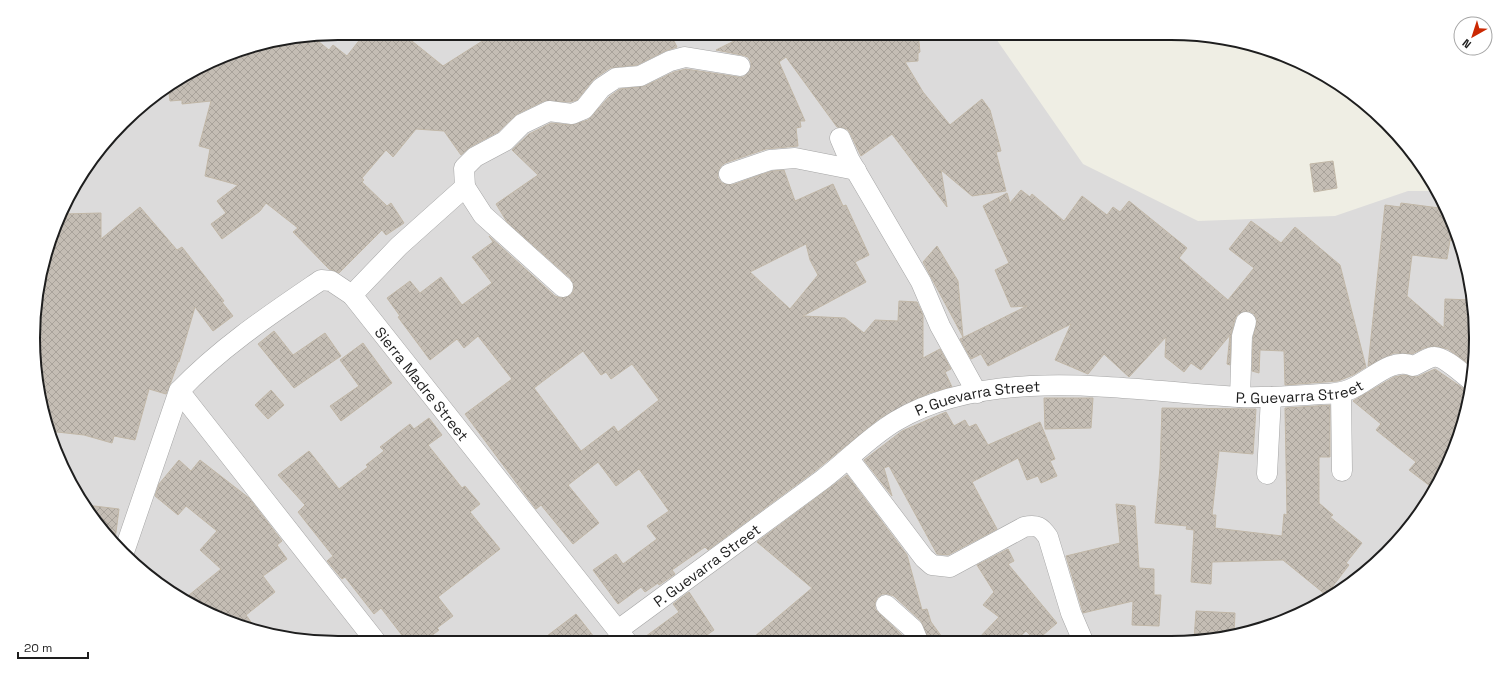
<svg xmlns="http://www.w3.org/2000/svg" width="1509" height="676" viewBox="0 0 1509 676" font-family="'Space Grotesk',sans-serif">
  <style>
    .residential { fill: #dcdbdb }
    .building { fill: url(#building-cross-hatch); stroke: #c1b7a7; fill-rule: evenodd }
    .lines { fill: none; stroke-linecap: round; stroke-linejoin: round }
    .street-casing { stroke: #a5a5a5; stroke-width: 21 }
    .street { stroke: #fff; stroke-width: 20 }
    .labels { text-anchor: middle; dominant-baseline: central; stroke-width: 4; stroke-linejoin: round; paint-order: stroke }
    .street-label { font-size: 15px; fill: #1e1e1e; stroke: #fff }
    .rim { fill: none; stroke: #1e1e1e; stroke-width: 2 }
  </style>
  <defs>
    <pattern id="building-cross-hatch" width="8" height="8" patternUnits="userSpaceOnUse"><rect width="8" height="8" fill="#c4bdb4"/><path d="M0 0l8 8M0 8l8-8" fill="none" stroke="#a8a29a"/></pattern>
  </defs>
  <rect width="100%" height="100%" fill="#efeee4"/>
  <path class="residential" d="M338 33H992L1083 164 1198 221 1335 216 1408 191H1437L1445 203 1466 259 1475 318 1473 378 1460 436 1424 508 1357 580 1288 620 1211 640 338 643 240 627 186 602 137 567 74 490 49 436 36 378 39 279 74 186 137 109 186 74 240 49Z"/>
  <path class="building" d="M365 33H402L443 66 495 33H670L677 47 665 51 637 65 610 68 594 79 577 100 570 102 544 101 517 114 498 132 470 147 461 155 444 131 416 129 393 157 386 150 362 178 364 180 362 182 387 206 391 203 404 223 386 235 382 230 339 273 329 269 293 232 298 228 266 203 260 211 222 239 211 224 226 213 217 201 238 185 205 176 210 149 199 146 211 101 182 104V100L170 101 168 86 186 74 240 49 313 37 329 50 333 45 347 56Z
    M750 33H918L920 52 918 53V61L905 62 923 92 950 125 982 99 990 110 1001 151 996 152 1006 191 972 196 941 170 947 207 892 134 861 156 850 133 847 129 837 127 786 57 779 62 805 121H800L801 127 796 128 798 146 766 149 725 163 721 166 718 171V178L722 183 732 185 772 171 784 170 795 201 833 184 843 206 846 205 869 255 855 262 866 282 803 316 845 318 864 333 875 320 898 321 899 301 917 302 923 315V358L940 349 951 369 945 372 952 387 929 393 880 418 815 471 708 550 705 547 672 570 675 574 659 585 658 583 645 592 641 587 618 604 593 570 616 554 623 564 657 539 647 526 669 511 639 469 616 486 598 462 568 485 599 523 573 544 541 505 536 509 465 414 512 379 478 336 464 348 457 339 430 360 398 317 400 316 387 298 410 281 420 293 441 277 462 305 492 283 472 257 493 242 489 236 555 296 561 298 571 295 574 289 571 279 507 222 496 204 538 175 512 150 529 134 551 123 571 125 588 120 609 97 620 89 645 86 674 72 686 69 738 77H744L751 68V62L748 57 742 55 716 50ZM806 244 810 260 818 275 790 309 750 272ZM583 351 601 375 606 372 611 379 632 364 659 400 618 432 614 426 581 451 534 388Z
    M1333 161 1337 188 1314 192 1310 164Z
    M1021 190 1030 197 1032 194 1064 221 1082 196 1107 215 1113 207 1120 212 1129 201 1187 248 1179 258 1228 300 1254 268 1229 249 1251 221 1281 243 1295 227 1340 265 1366 367 1353 375 1338 381 1285 385 1284 351 1260 350 1259 373 1252 371 1253 338 1257 320 1254 314 1249 311 1238 314 1235 319 1231 335 1230 365 1227 364 1230 335 1201 370 1191 363 1184 372 1165 357 1166 337 1129 377 1104 354 1088 374 1055 360 1071 324 988 366 981 354 971 359 960 339 1027 306 1011 307 995 270 1009 263 983 206 1007 193 1010 203Z
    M1401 203 1447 209 1454 228 1452 241 1450 240 1447 259 1412 255 1407 296 1444 328 1445 299 1472 300 1475 318 1474 368 1448 349 1434 346 1424 348 1412 354 1394 353 1368 366 1385 205 1400 207Z
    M140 207 177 250 182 247 224 301 222 302 233 316 213 331 195 307 179 362H178L171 382 166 394 149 389 135 440 114 436 112 443 84 435 48 431 36 378 39 279 63 214 101 213V239Z
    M937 246 958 281 963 337 923 262Z
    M274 331 293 355 325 333 341 356 294 388 258 344Z
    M363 343 392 383 341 421 330 406 359 386 340 360Z
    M1435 369 1470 393 1460 436 1434 489 1409 470 1416 462 1376 430 1381 424 1353 401 1394 377 1404 375 1417 377Z
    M271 390 284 405 268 419 255 405Z
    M1044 398H1093L1091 428 1045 429Z
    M1330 405V457H1319V503L1333 515 1330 517 1362 543 1346 563 1349 565 1326 595 1283 560 1212 562 1211 584 1191 582 1194 530 1186 529 1187 526 1155 523 1160 468 1162 408 1256 409 1253 454 1219 451 1212 515H1216L1215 528 1282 536 1284 514 1287 515 1285 408Z
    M946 412 954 426 965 420 969 427 976 424 988 445 1040 422 1055 459 1050 461 1057 476 1041 483 1038 476 1027 480 1018 458 972 482 997 529 948 555 937 554 889 466 884 468 892 496 864 460 902 431Z
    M429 418 442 435 428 445 462 488 465 486 480 504 470 512 500 549 438 597 453 616 437 628 439 630 422 643H408L381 608 374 614 345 577 342 579 327 561 333 556 298 512 305 505 278 475 309 451 339 489 368 467 366 465 384 451 380 447 410 424 414 429Z
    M179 460 191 471 200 460 249 498 282 541 277 545 287 559 263 576 275 592 246 615 256 629 240 627 183 600 221 569 200 550 217 531 186 506 178 515 155 496 159 484Z
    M847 475 907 555 922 610 927 609 931 622 945 641H929L921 621 894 596 888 594H882L877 598 875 603V609L903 636 906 641 748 642 812 588 757 542Z
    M1116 504 1135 506 1139 568 1154 569V595H1161L1159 626 1132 625 1133 601 1083 613 1082 609 1066 556 1120 543Z
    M86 505 119 509 115 540 105 528Z
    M1008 549 1014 561 1008 564 1057 623 1036 641 1026 631 1015 641H976L999 617 983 605 994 592 977 565Z
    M689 592 714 630 697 642H638L679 612 673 604Z
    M1196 611 1235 613 1234 634 1211 640H1194Z
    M576 614 598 642H539Z"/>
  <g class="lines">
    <g class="street-casing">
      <g id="street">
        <path d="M840 138 849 159 921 282 940 326 977 393"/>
        <path d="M729 174 770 160 795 158 856 170"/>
        <path d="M465 187 464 168 475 157 505 141 522 124 549 111 572 114 584 109 601 88 616 78 640 76 670 61 685 57 740 66"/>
        <path d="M352 295 399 246 465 187 483 215 563 287"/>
        <path d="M179 391 377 643"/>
        <path d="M1341 393 1342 471"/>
        <path d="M1240 397 1242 336 1246 322"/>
        <path d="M849 459 924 558 932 565 950 567 1024 527C1037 524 1041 527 1048 537L1071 613 1083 641"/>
        <path d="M1267 474 1271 397"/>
        <path id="s1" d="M124 552 179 391C221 347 271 314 321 280L331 281 352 295 627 642"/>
        <path d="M886 605 913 629 918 641"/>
        <path id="s2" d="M618 630 822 480C847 461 869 437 896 421 992 364 1132 391 1239 397 1266 398 1294 396 1321 394 1331 394 1342 393 1351 389 1370 381 1392 356 1413 366 1420 364 1426 358 1433 357 1443 355 1464 375 1473 382"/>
      </g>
    </g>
    <use href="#street" class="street"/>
  </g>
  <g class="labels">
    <g class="street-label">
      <text stroke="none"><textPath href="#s1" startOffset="499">Sierra Madre Street</textPath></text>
      <text stroke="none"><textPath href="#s2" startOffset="758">P. Guevarra Street</textPath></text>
      <text stroke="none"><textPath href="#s2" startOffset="434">P. Guevarra Street</textPath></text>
      <text stroke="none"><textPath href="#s2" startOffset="110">P. Guevarra Street</textPath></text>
    </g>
  </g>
  <path d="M0 0H1509V676H0ZM338 40H1171A298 298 0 0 1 1469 338V338A298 298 0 0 1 1171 636H338A298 298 0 0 1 40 338V338A298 298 0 0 1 338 40Z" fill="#fff" fill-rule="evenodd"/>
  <path class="rim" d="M338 40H1171A298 298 0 0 1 1469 338V338A298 298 0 0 1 1171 636H338A298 298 0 0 1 40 338V338A298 298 0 0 1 338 40Z"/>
  <g transform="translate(1473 36) rotate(219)"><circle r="19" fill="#ffffff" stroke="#a5a5a5"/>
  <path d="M0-3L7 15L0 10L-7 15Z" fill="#cb2802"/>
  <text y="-6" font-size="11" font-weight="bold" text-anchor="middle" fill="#1e1e1e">N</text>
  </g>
  <path d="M18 652v6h70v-6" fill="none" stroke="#1e1e1e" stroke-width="2"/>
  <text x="24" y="652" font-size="12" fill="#1e1e1e" stroke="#ffffff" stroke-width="3" paint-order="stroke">20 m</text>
</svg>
